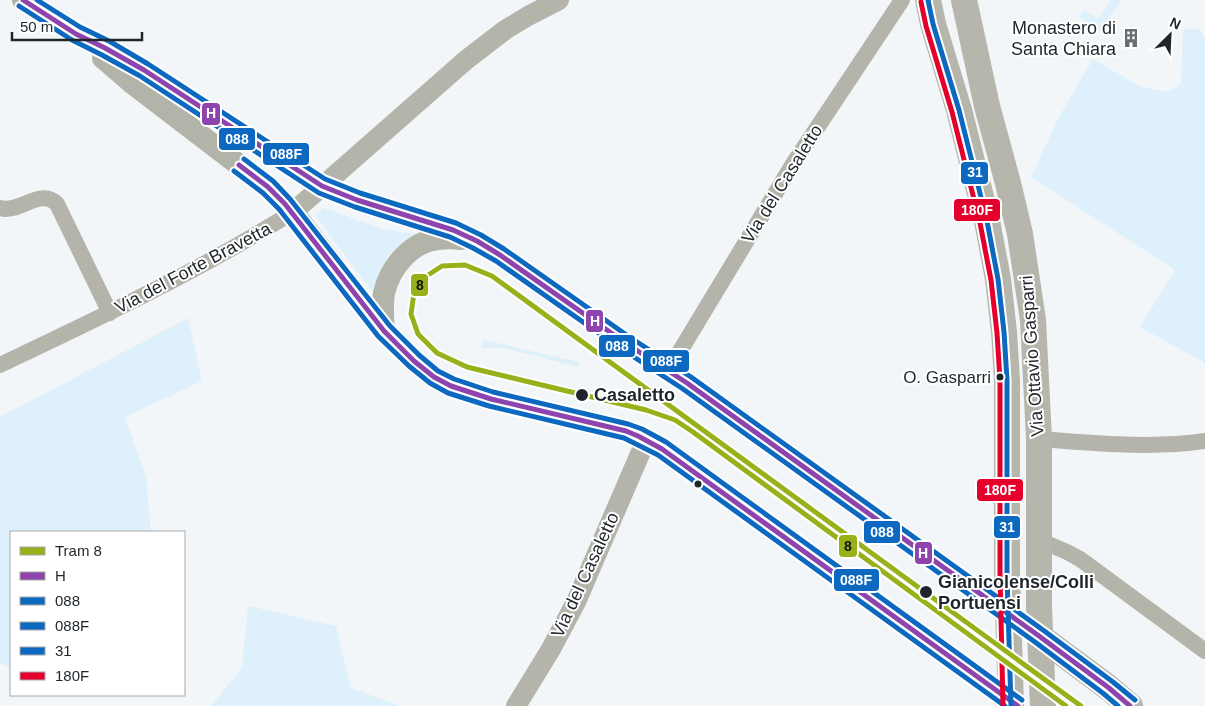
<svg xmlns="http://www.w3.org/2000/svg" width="1205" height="706" viewBox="0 0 1205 706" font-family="Arial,sans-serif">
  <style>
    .green { fill: #def0fb }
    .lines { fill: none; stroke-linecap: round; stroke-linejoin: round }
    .minor { stroke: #b4b4aa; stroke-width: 16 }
    .tertiary { stroke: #b4b4aa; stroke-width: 20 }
    .secondary { stroke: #b2b3a9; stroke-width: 22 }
    .primary { stroke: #b6b6ac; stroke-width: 26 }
    .bus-1-casing { stroke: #fff; stroke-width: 9 }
    .bus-2-casing { stroke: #fff; stroke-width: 9 }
    .bus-3-casing { stroke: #fff; stroke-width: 9 }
    .bus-4-casing { stroke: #fff; stroke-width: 9 }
    .bus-5-casing { stroke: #fff; stroke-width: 9 }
    .bus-1 { stroke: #8e44ad; stroke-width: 5 }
    .bus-2 { stroke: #0c69bf; stroke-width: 5 }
    .bus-3 { stroke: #0c69bf; stroke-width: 5 }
    .bus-4 { stroke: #0c69bf; stroke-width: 5 }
    .bus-5 { stroke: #e4002b; stroke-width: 5 }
    .tram-1-casing { stroke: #fff; stroke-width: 9 }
    .tram-1 { stroke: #97b11a; stroke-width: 5 }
    .bus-dot { fill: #1e262b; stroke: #fff; stroke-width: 2 }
    .labels { text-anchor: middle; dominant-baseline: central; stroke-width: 4; stroke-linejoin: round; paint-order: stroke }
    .bus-label { font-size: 17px; fill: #1e262b; stroke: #fff; text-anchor: end }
    .poi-label { font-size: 18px; fill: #1e262b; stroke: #fff; text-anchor: end }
    .street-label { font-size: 18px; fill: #1e262b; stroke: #fff }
    .stop-label { font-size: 18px; font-weight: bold; fill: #1e262b; stroke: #fff; text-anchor: start }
    .line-badge { stroke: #fff; stroke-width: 2 }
    .badge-label { font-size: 14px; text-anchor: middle; font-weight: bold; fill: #fff }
    .pale-badge-label { font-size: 14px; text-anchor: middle; font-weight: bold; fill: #111 }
  </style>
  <rect width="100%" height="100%" fill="#f2f6f8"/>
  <path class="green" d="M1111 0H1122L1100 31 1079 17 1084 10 1098 19Z
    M1183 29H1200L1205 39V363L1140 327 1175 270 1031 177 1059 117 1093 59 1139 86 1167 92 1181 84Z
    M324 208 383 229 415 234C390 247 381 266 372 291L315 215Z
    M188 318 202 381 125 417 146 477 151 532H11V668L0 663V417Z
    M485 340 579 362 578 367 504 348H481L483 341Z
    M248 606 336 626 351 688 400 706H211L242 668Z"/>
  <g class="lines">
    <path class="minor" d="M0 208C19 214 40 187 57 204L110 313
      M0 365C99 318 199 271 293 212
      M668 371 793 164 902 0
      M1039 439C1094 443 1150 449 1205 441
      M1039 540 1067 552 1080 559 1205 651"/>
    <path class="tertiary" d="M293 212 466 60 505 30 528 16 559 0
      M516 706 551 649 576 602 646 440"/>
    <path class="secondary" d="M23 0 76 34 105 48 144 70 322 186 357 200 453 230 477 241 500 255 624 342 687 383 1039 636
      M103 58 132 83 268 187 293 212 384 331 414 361 434 377 451 386 491 399 626 431 638 436 662 449 1010 700
      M384 331C383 319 382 305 384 293 390 267 411 242 438 239 446 238 454 238 461 239"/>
    <path class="primary" d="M928 0 933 24 959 110 987 221 998 279 1004 332 1007 380V575L1011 706
      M964 0 987 106 1008 183 1020 234 1033 320 1039 439V607L1043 706
      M1039 636 1109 688 1130 706"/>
    <g class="bus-1-casing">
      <path id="bus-1" d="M23 0 76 34 105 48 144 70 322 186 357 200 453 230 477 241 500 255 624 342 687 383 1039 636 1109 688 1130 706
        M239 165 268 187 285 204 384 331 414 361 434 377 451 386 491 399 626 431 638 436 662 449 1018 706"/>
    </g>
    <g class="bus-2-casing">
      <path id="bus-2" d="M19 6 72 40 102 55 140 76 319 193 355 207 450 237 473 248 496 261 620 348 683 389 1035 642 1104 694 1118 706
        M234 171 263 193 279 209 378 336 409 366 430 383 448 393 489 406 624 438 658 455 1005 706"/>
    </g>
    <g class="bus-3-casing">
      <path id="bus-3" d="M37 0 80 27 109 41 148 64 325 179 360 193 456 223 481 235 504 249 628 336 691 377 1043 630 1113 682 1135 700
        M244 159 273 181 290 199 390 326 419 355 438 371 454 379 493 392 628 424 642 429 666 442 1022 700"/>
    </g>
    <g class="bus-4-casing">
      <path id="bus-4" d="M928 0 933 24 959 110 987 221 998 279 1004 332 1007 380V575L1011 706"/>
    </g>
    <g class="bus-5-casing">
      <path id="bus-5" d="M921 2 926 26 952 112 980 223 991 280 997 333 1000 380V575L1003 706"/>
    </g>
    <use href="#bus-1" class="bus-1"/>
    <use href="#bus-2" class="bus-2"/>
    <use href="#bus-3" class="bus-3"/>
    <use href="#bus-4" class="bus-4"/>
    <use href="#bus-5" class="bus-5"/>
    <g class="tram-1-casing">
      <path id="tram-1" d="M1066 706 693 432 675 420 646 410 467 367 437 353 418 334 411 314 414 293 425 277 442 266 465 265 492 276 1081 706"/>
    </g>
    <use href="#tram-1" class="tram-1"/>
  </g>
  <defs>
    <g id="building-bare" transform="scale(1.5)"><path d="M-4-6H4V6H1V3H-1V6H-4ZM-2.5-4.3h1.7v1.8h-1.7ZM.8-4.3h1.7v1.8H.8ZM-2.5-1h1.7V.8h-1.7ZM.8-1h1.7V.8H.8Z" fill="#686f73" stroke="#fff" stroke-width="2.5" paint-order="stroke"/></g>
  </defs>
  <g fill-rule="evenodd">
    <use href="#building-bare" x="1131" y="38"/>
  </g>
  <g class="bus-dot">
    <circle cx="1000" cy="377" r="4.5"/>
    <circle cx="582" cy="395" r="7"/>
    <circle cx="698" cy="484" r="4.5"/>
    <circle cx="926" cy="592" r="7"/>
  </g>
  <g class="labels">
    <g class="bus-label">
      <text x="991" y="377">O. Gasparri</text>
    </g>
    <g class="poi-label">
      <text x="1116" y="28">Monastero di<tspan x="1116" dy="21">Santa Chiara</tspan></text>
    </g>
    <g class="street-label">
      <text transform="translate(782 184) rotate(-58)">Via del Casaletto</text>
      <text transform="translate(193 268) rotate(-28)">Via del Forte Bravetta</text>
      <text transform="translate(1032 356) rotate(-94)">Via Ottavio Gasparri</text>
      <text transform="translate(585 575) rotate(-65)">Via del Casaletto</text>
    </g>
    <g class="stop-label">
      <text x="594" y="395">Casaletto</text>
      <text x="938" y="582">Gianicolense/Colli<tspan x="938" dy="21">Portuensi</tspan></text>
    </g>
  </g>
  <g class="line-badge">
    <rect x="201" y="102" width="20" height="24" rx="5" fill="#8e44ad"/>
    <rect x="218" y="127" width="38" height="24" rx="5" fill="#0c69bf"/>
    <rect x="262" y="142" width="48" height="24" rx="5" fill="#0c69bf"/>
    <rect x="960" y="161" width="29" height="24" rx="5" fill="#0c69bf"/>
    <rect x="953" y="198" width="48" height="24" rx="5" fill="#e4002b"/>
    <rect x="410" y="273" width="19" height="24" rx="5" fill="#97b11a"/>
    <rect x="585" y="309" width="19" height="24" rx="5" fill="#8e44ad"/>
    <rect x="598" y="334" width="38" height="24" rx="5" fill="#0c69bf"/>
    <rect x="642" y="349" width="48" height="24" rx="5" fill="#0c69bf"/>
    <rect x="976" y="478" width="48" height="24" rx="5" fill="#e4002b"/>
    <rect x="993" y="515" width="28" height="24" rx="5" fill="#0c69bf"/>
    <rect x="863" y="520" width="38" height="24" rx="5" fill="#0c69bf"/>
    <rect x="838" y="534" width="20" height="24" rx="5" fill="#97b11a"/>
    <rect x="914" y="541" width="19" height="24" rx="5" fill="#8e44ad"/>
    <rect x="833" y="568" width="47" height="24" rx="5" fill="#0c69bf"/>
  </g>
  <g class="badge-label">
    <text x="211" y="118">H</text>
    <text x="237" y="144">088</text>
    <text x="286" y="159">088F</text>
    <text x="975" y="177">31</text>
    <text x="977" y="215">180F</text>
    <text x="595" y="326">H</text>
    <text x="617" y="351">088</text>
    <text x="666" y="366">088F</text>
    <text x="1000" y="495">180F</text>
    <text x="1007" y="532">31</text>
    <text x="882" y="537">088</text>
    <text x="923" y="558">H</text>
    <text x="856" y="585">088F</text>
  </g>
  <g class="pale-badge-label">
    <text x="420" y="290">8</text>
    <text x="848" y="551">8</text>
  </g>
  <rect x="10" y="531" width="175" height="165" fill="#ffffff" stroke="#a5a8aa"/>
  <rect x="20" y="547" width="25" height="8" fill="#97b11a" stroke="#a5a8aa"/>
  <text x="55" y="556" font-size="15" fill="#1e262b">Tram 8</text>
  <rect x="20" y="572" width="25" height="8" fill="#8e44ad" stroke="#a5a8aa"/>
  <text x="55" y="581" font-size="15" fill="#1e262b">H</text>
  <rect x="20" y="597" width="25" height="8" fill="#0c69bf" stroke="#a5a8aa"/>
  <text x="55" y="606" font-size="15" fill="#1e262b">088</text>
  <rect x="20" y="622" width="25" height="8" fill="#0c69bf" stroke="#a5a8aa"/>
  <text x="55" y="631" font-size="15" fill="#1e262b">088F</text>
  <rect x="20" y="647" width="25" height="8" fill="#0c69bf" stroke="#a5a8aa"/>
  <text x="55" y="656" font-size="15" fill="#1e262b">31</text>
  <rect x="20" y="672" width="25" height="8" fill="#e4002b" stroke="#a5a8aa"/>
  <text x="55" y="681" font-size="15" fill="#1e262b">180F</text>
  <g transform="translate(1170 35) rotate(24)" stroke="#ffffff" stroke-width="4" paint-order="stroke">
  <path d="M0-4L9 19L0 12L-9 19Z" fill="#1e262b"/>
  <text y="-8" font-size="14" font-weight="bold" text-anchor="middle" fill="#1e262b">N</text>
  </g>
  <path d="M12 32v8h130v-8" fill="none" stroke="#1e262b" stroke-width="2.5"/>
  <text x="20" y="32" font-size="15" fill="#1e262b" stroke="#ffffff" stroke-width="4" paint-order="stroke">50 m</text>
</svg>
